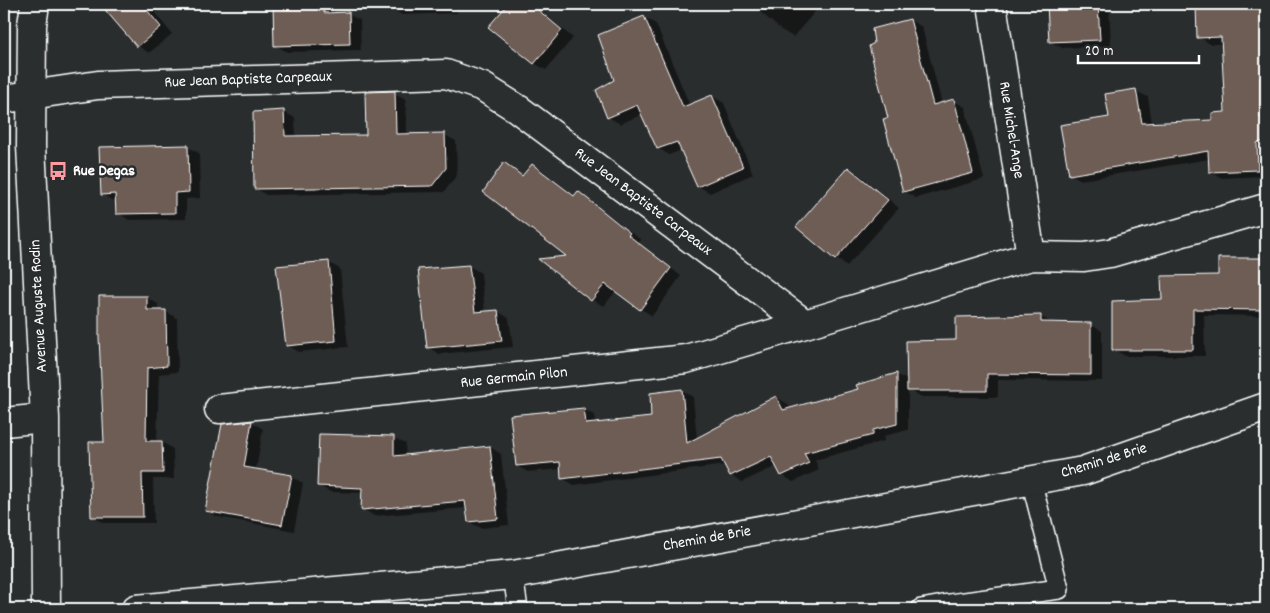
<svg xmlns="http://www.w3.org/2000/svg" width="1270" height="613" viewBox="0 0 1270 613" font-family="Dekko,sans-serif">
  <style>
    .shadow { fill: #0007 }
    .building { fill: #6e5d55; stroke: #fff }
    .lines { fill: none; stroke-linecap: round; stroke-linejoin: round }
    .lane-casing { stroke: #fff; stroke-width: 22 }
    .street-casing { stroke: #fff; stroke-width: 31 }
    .lane { stroke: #2a2d2e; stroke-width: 19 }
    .street { stroke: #2a2d2e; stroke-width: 28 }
    .labels { text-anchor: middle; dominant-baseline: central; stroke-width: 5; stroke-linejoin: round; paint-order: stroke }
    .street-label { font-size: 16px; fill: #fff; stroke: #2a2d2e }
    .poi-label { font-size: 16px; font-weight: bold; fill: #fff; stroke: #2a2d2e; text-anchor: start }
  </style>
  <rect width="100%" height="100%" fill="#2a2d2e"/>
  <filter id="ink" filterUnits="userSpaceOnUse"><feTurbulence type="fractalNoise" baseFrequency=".02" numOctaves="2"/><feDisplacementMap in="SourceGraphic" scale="10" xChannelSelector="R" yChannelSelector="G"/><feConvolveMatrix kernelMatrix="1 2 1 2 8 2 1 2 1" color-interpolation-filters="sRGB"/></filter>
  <g filter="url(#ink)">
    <path class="shadow" d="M101 4H166L155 13 172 34 149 53 138 46Z
      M274 4H335V14H348L360 20 361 50 287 52 275 45Z
      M390 4H456L457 13 402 15 390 8Z
      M509 4H531L539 9 573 38 546 70 534 63 496 20Z
      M751 4H820V6L793 37 781 30Z
      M1048 4H1109L1111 46 1062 48 1050 42Z
      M1219 4H1266V176L1222 178 1210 172V159L1081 180 1070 174 1110 118 1136 91 1148 97 1152 123 1213 121 1226 113 1223 44H1210L1199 37 1219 6Z
      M644 17 656 24 690 106 712 96 724 103 753 174 710 193 698 186 682 150 669 155 658 148 643 114 620 124 608 117 616 81Z
      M910 20 922 27 942 104 954 101 965 107 984 179 916 198 904 191 876 44Z
      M394 93 406 99 407 136 445 135 456 141 457 175 444 192 266 195 255 188 284 112 295 118 296 137 367 136Z
      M188 147 199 153 200 198 186 199V219L129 220 118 213 117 201H113L102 194Z
      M505 164 523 176 533 165 544 172 575 196 578 193 589 200 641 240 639 243 681 276 652 316 641 309 616 291 604 306 592 300 542 260 570 257Z
      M848 169 860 175 899 208 847 266 836 259Z
      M1220 259H1266V332L1263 330 1262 316 1204 315 1205 356H1125L1113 349 1220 276Z
      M328 262 340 269 348 347 299 352 287 345Z
      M469 266 481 273 485 312 497 311 509 318 513 347 439 354 428 347 420 270Z
      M146 297 158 304V311H165L177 318 178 372 159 374 157 442H162L173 449 174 479H153L154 523H104L93 517 105 443Z
      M1040 316 1052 323 1090 324 1102 331V381L998 380V397H920L908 390V430L884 436V441L815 460 819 470 793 482 782 475 777 466 742 482 731 475 726 465 574 485 562 478V469L528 472 517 466 584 409 595 416 596 424 653 418 682 390 693 397 697 439 776 397 788 404 790 409 860 390 896 374 909 381 957 342Z
      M252 422 263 429 256 470 292 477 303 483 294 531 218 517 206 511Z
      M320 436 394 438 406 444 405 456 490 447 501 454 509 525 481 528 469 522 467 508 374 516 363 509V493L330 492 318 485Z
      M4 517 6 554H4Z"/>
    <path class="building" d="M100 4H142L161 27 137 47Z
      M273 4H324V13L349 12 350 44 274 46Z
      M508 4H531L562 30 534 64 488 27Z
      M1047 4H1098L1100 40 1049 42Z
      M1235 4H1266V77L1260 78V118H1266V141L1257 143 1258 170 1209 172 1208 151 1069 175 1060 125 1109 117 1105 94 1136 89 1142 123 1212 120V113L1225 112 1221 37 1197 38 1196 5Z
      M644 16 683 107 712 95 743 167 697 187 677 142 657 149 637 105 607 118 596 90 614 80 598 35Z
      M910 19 933 105 954 99 973 173 903 192 883 119 888 118 869 46 874 43 872 29Z
      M395 91 396 134 445 133 446 168 432 186 254 189 253 112 284 110 285 136 366 135 365 92Z
      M188 145 189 192 175 193V213L116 214 115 194 101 195 99 147Z
      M504 162 522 176 532 164 574 196 578 191 630 233 628 235 671 268 640 310 605 284 591 301 538 259 566 256 483 192Z
      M848 167 888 200 835 260 796 227Z
      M1218 258H1266V310L1193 309V350H1112V301L1162 299 1161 276 1218 275Z
      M329 261 336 341 286 346 276 266Z
      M469 265 475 312 498 310 502 341 427 348 418 269Z
      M99 296H147V310H166L167 366 147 368 146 441H162L163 473H142L143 517H91L89 442H104L99 337Z
      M1041 315V322L1091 323V375L987 374V391H907L906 341 956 340V317Z
      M897 373V424L873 430V435L804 453 809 463 781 476 771 457 730 476 721 459 561 479 560 462 516 466 510 415 584 408 586 424 651 417 650 393 682 389 687 443 776 396 783 410 858 389 856 385Z
      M252 421 244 467 292 475 282 525 205 511 222 424Z
      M319 434 394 436V456L490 446 498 519 468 522 465 501 361 510 362 488 317 486Z"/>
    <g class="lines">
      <g class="lane-casing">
        <path id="lane" d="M513 575 518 609
          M921 609 943 605 1059 589 1031 480"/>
      </g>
      <g class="street-casing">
        <path id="street" d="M35 4 32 25 31 146 45 418 46 609
          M992 4 1031 256
          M4 99 98 85 446 74 483 87 518 109 805 324 1031 256 1084 257 1110 253 1266 208
          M219 409 686 359 805 324
          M4 422 45 418
          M136 609 513 575 1083 471 1266 407"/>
      </g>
      <use href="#lane" class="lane"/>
      <use href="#street" class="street"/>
    </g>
  </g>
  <defs>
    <g id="bus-bare" transform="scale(1.5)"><path d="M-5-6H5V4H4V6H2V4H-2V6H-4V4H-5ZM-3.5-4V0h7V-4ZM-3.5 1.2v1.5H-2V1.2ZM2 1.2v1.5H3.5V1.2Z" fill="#ff9aa2" stroke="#2a2d2e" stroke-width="2.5" paint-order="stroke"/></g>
  </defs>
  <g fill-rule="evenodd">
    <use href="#bus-bare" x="58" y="171"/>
  </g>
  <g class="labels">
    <g class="street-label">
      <text transform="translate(248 80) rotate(-2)">Rue Jean Baptiste Carpeaux</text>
      <text transform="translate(1011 130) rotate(81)">Rue Michel-Ange</text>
      <text transform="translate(643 202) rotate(37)">Rue Jean Baptiste Carpeaux</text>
      <text transform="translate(39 306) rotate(-93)">Avenue Auguste Rodin</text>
      <text transform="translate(514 378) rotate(-6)">Rue Germain Pilon</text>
      <text transform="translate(1104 461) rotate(-17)">Chemin de Brie</text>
      <text transform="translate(707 539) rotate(-10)">Chemin de Brie</text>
    </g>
    <g class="poi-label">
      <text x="73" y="171">Rue Degas</text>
    </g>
  </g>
  <rect width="1270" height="613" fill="none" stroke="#2a2d2e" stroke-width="20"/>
  <rect x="10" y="10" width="1250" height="593" fill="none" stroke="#fff" stroke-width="2" filter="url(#ink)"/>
  <path d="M1078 55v8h121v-8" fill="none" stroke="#ffffff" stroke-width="2.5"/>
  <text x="1085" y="55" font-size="15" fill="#ffffff" stroke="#2a2d2e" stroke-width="4" paint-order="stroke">20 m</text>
</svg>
